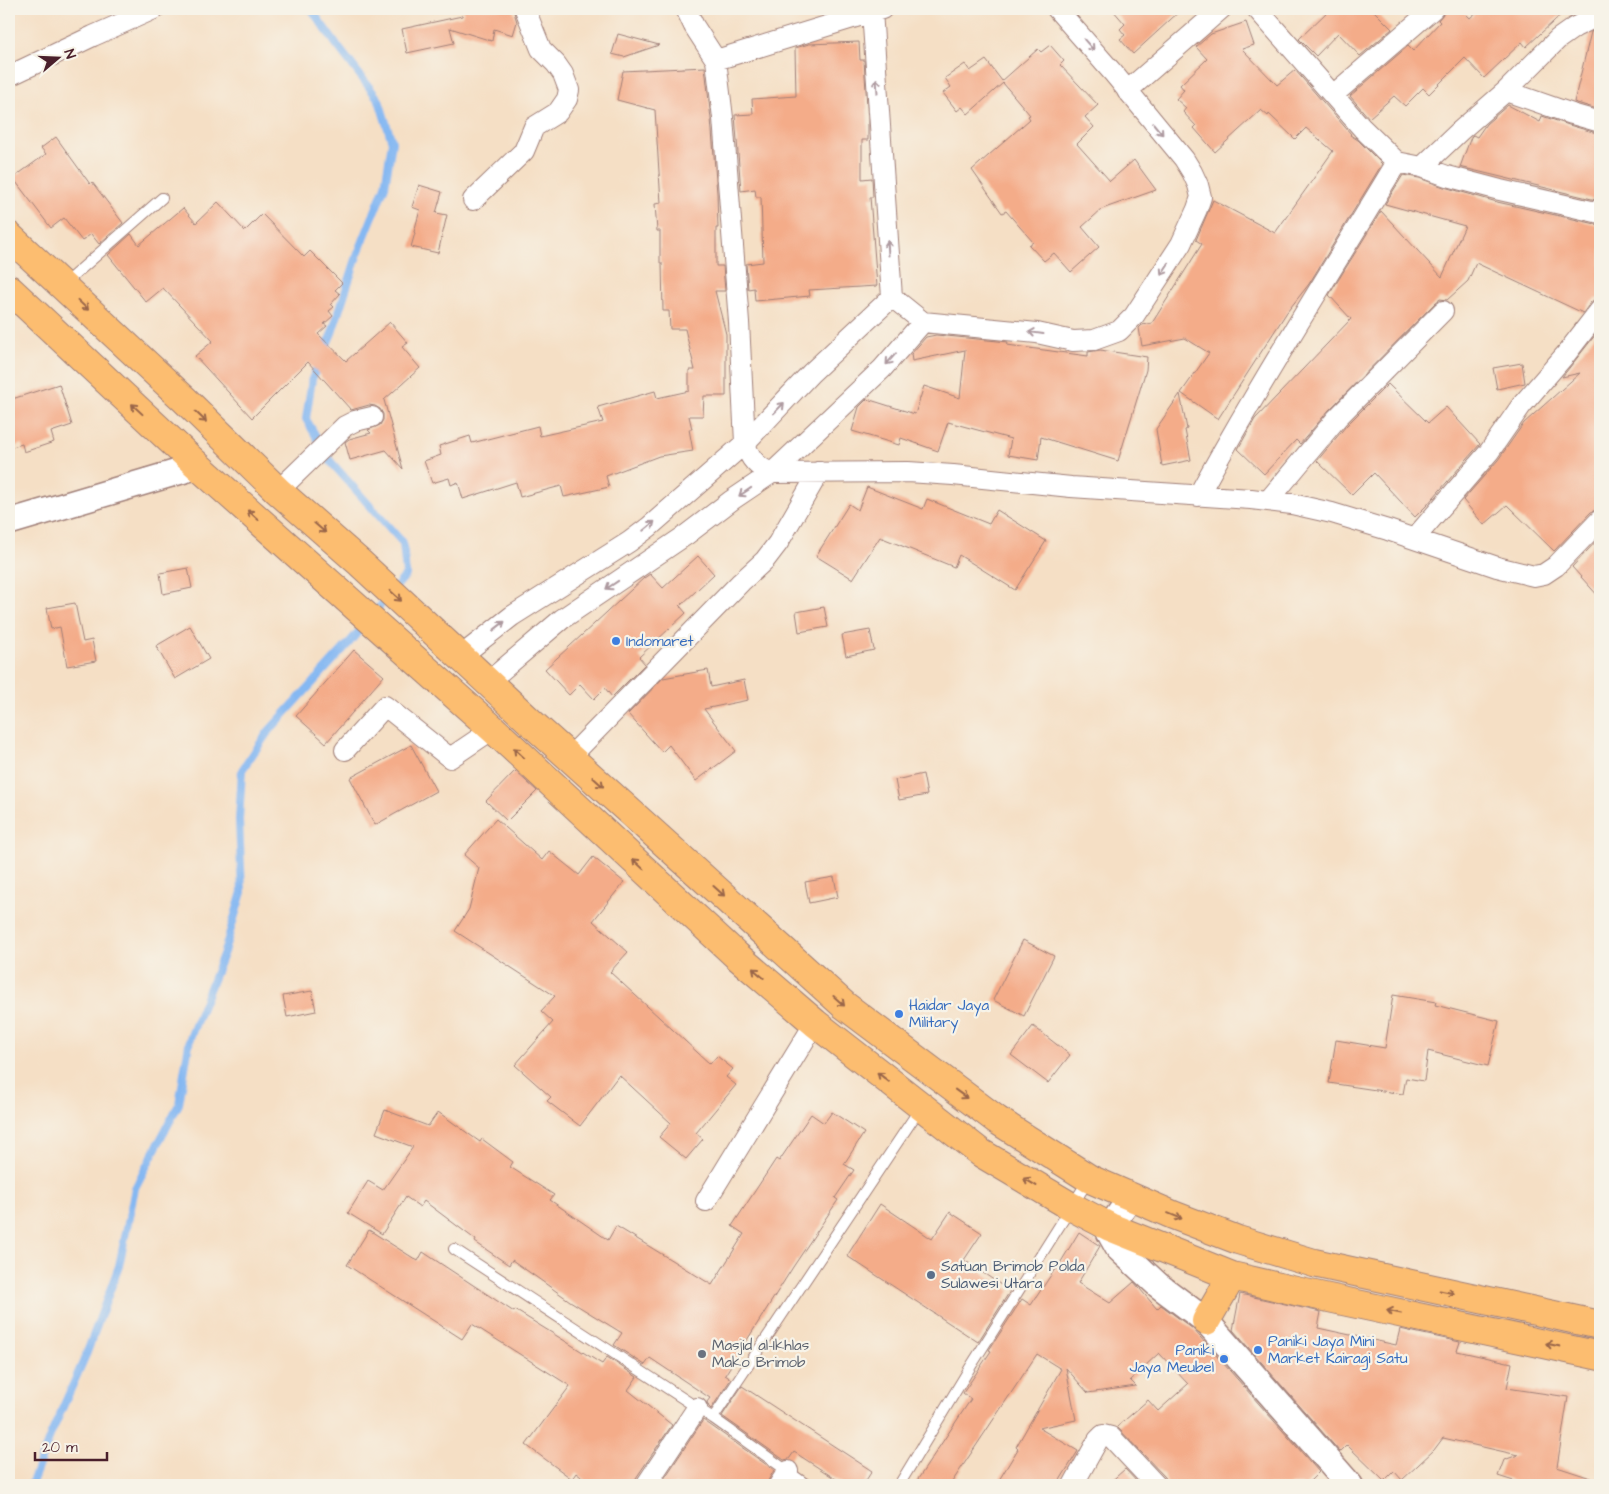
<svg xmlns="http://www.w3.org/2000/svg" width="1609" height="1494" viewBox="0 0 1609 1494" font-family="'Architects Daughter',sans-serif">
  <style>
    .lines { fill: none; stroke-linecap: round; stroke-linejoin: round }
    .stream { stroke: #85b8f2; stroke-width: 8 }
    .building { fill: #f4ac89 }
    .service-casing { stroke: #a07f78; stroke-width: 12 }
    .minor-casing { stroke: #a07f78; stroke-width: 22 }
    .tertiary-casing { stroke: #a07f78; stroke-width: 28 }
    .trunk-casing { stroke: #a07f78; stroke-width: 30 }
    .path { stroke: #a07f78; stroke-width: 3; stroke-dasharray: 4 4; stroke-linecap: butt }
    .service { stroke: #fff; stroke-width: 10 }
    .minor { stroke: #fff; stroke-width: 20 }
    .tertiary { stroke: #fff; stroke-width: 25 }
    .trunk { stroke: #fcbd6f; stroke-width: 28 }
    .oneway { stroke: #ae9aa0 }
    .oneway2 { stroke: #9a664a }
    .shop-dot { fill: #3f7fe0; stroke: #f7f3e8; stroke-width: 2 }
    .service-dot { fill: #5c6f8a; stroke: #f7f3e8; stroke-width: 2 }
    .worship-dot { fill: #6b7280; stroke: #f7f3e8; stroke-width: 2 }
    .labels { text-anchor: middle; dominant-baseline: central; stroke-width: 4.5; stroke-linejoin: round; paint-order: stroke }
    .shop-label { font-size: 15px; fill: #366cbe; stroke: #f7f3e8; text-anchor: start }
    .service-label { font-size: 15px; fill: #4e5e75; stroke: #f7f3e8; text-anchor: start }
    .worship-label { font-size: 15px; fill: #5b616d; stroke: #f7f3e8; text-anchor: start }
  </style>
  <rect width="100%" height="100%" fill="#f7f3e8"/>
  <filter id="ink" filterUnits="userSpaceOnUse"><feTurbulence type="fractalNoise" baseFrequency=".02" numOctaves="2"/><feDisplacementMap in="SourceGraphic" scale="10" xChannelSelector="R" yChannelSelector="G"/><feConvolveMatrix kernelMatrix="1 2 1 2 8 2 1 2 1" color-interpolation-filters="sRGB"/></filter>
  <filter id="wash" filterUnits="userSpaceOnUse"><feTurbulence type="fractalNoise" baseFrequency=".0096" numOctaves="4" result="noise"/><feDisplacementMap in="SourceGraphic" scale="20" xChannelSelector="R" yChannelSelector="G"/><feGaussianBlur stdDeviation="1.12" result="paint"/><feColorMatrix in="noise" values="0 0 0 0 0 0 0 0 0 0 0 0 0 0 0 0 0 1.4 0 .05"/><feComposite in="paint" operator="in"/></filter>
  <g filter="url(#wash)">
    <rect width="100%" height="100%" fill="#f5dfc5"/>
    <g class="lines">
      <path class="stream" d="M31 1485 51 1434 86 1355 119 1266 135 1188 179 1104 190 1038 224 952 242 892 239 820 242 770 268 732 349 643 406 575 403 543 331 462 306 419 312 379 332 333 357 256 385 186 392 142 379 100 336 44 311 9"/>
    </g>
    <g id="blocks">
      <path class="building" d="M464 9H513L517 22 513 35 494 29 492 41 450 28 454 43 407 53 402 29 462 16Z
        M1112 9H1182L1133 54 1120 39 1125 35 1120 29 1125 24Z
        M1330 9H1372L1392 29 1360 56 1338 33 1316 56 1299 39Z
        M1445 9H1461L1470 18 1480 9H1567L1526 47 1522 42 1484 78 1465 58 1429 94 1423 88 1405 106 1394 96 1369 118 1350 96 1408 46 1413 51 1440 22 1438 20 1444 13Z
        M1246 22 1254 45 1242 49 1277 85 1295 70 1351 134 1350 135 1358 140 1382 164 1309 284 1287 312 1218 419 1181 393 1209 353 1185 338 1142 346 1139 328 1142 325 1152 323 1202 244 1196 240 1213 200 1275 233 1333 151 1306 128 1295 139 1269 114 1268 116 1261 110 1215 152 1194 128 1196 126 1183 112 1186 108 1176 99 1184 90 1180 85 1207 59 1196 47 1211 34Z
        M1600 28V110L1574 102 1591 32Z
        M618 34 659 45 624 57 612 54Z
        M859 42 860 60H864L868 122V140H862V179L872 178 873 197H870L877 286 809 290 810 296 755 301 754 288 748 289 746 264 763 262 761 197H756L755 189 741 191 735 115 753 114 752 99 796 96 795 48 809 44Z
        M1050 45 1064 61 1060 65 1098 105 1085 117 1094 127 1077 144 1110 181 1134 160 1156 190 1102 209 1082 227 1099 247 1071 272 1054 253 1044 261 1029 245 1033 242 1006 211 1002 213 972 170 1030 119 1028 116 1030 115 1003 83 968 114 962 107 957 111 943 93 951 87 945 78 965 64 970 71 986 60 1002 81 1038 49 1041 52Z
        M705 67 711 119 717 193 718 228H716V266H723L725 291H715L726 334V396H704L703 416H689L692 429H689L693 451 659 456 606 476 609 487 564 497 561 486 520 497 516 482 463 499 458 482 451 485 449 478 432 483 424 461 441 455 439 446 470 436 472 443 538 426 540 436 603 422 598 407 655 391 657 398 689 391V370H695L685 329H670L669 311H663L662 263H660V231H657L655 204 661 203 655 110 617 100 623 71Z
        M1508 105 1540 122 1542 116 1569 125 1600 134V201L1460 167 1471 137 1473 135 1477 137 1486 124Z
        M56 137 90 184 92 182 123 223 99 244 91 234 82 241 64 218 51 228 13 178 46 154 41 148Z
        M1403 175 1419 178 1444 187 1497 202 1600 225V298L1595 299 1591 302 1583 313 1476 263 1468 281 1447 300 1440 299 1435 303 1329 410 1300 444 1296 440 1264 474 1238 449 1255 419 1351 319 1329 295 1381 211 1442 277 1465 226 1385 204Z
        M419 185 442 192 436 213 447 215 438 253 411 247 415 233 414 232 420 210 412 207Z
        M218 202 245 231 262 214 304 257 310 251 342 283 335 290 340 294 331 304 334 307 329 311 333 316 324 324 327 326 318 334 346 361 390 322 408 343 402 347 420 368 384 400 403 469 386 450 350 460 345 442 349 439 371 433 368 430 380 425 383 420V414L380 409 375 406 369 405 351 410 308 362 252 418 195 356 213 341 163 288 146 302 108 255 131 234 139 245 183 208 196 223Z
        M1600 329V508L1591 512 1554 551 1507 505 1484 525 1463 500 1498 460 1524 423 1580 373 1562 377Z
        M936 335 1008 342 1007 345 1088 356V352L1100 350 1147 357 1146 370 1118 461 1041 437 1038 460 1008 455 1011 439 948 422 938 451 901 438 899 445 852 431 859 407 867 399 915 414 924 386 960 398 965 350 912 361 911 354 926 337Z
        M1522 363 1525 383 1497 389 1493 368Z
        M59 384 72 425 51 432 54 442 24 452 22 444 9 448V400Z
        M1388 384 1428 423 1446 407 1480 444 1427 505 1415 517 1374 473 1352 495 1317 461 1346 426Z
        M1180 394 1187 429 1185 430 1191 460 1162 466 1156 429Z
        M867 487 923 509 927 499 989 524 997 510 1046 541 1015 590 959 555 954 567 880 537 853 579 816 556 849 504 858 510Z
        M1600 537V598L1572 567Z
        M698 556 714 574 680 606 686 613 639 657 645 664 612 697 605 688 594 699 580 684 569 695 545 669 644 578 650 574 663 588Z
        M188 568 192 588 163 594 160 573Z
        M75 603 83 642 92 640 96 661 67 666 60 627 51 629 47 608Z
        M824 607 828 627 799 632 796 612Z
        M190 626 209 659 175 679 156 646Z
        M870 630 874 650 846 656 842 635Z
        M354 650 384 676 326 743 296 716Z
        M708 670 711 687 744 680 748 700 704 709 736 751 696 781 669 745 662 752 628 714 663 678Z
        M411 745 436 791 375 825 350 778Z
        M515 771 537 791 507 821 486 801Z
        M923 774 927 795 899 800 895 780Z
        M496 819 542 860 549 851 579 875 593 857 624 882 593 921 628 952 610 972 710 1064 717 1056 733 1069 726 1077 736 1085 696 1133 703 1139 686 1159 659 1137 671 1123 619 1075 580 1126 547 1101 551 1097 515 1065 553 1022 541 1011 555 996 455 931 469 909 479 868 464 855Z
        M834 877 838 897 809 903 805 882Z
        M1023 940 1054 956 1024 1016 993 1000Z
        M312 991 316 1011 287 1017 283 996Z
        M1393 995 1436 1002 1435 1005 1499 1021 1488 1066 1428 1051 1424 1081 1406 1078 1403 1094 1329 1083 1336 1040 1385 1048Z
        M1033 1026 1070 1055 1048 1083 1011 1055Z
        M385 1110 428 1126 438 1112 480 1142 482 1139 513 1162 510 1167 554 1195 550 1200 608 1240 616 1226 712 1285 744 1234 732 1226 776 1159 779 1161 811 1114 824 1123 832 1112 864 1133 844 1164 854 1170 835 1198 838 1200 793 1267 725 1375 731 1379 711 1409 709 1407 707 1402 710 1398 650 1358 645 1365 614 1345 622 1333 570 1301 512 1260 509 1265 475 1242 476 1240 424 1201 420 1207 406 1197 382 1234 348 1213 368 1181 383 1190 413 1147 376 1133Z
        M880 1204 932 1239 950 1212 982 1233 964 1260 1010 1291 978 1342 847 1256Z
        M369 1230 418 1261 423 1252 514 1312 515 1310 602 1364 607 1357 637 1377 628 1390 672 1425 636 1478 634 1485H591L576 1473 572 1479 526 1445 570 1386 472 1324 462 1339 347 1265Z
        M1079 1232 1100 1246 1078 1283 1110 1303 1134 1282 1157 1309 1161 1305 1193 1329 1319 1472 1306 1485H1168L1165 1477 1117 1427 1148 1400 1158 1411 1188 1384 1159 1353 1130 1380 1136 1386 1088 1393 1066 1368 1076 1420 1039 1428 1078 1451 1057 1485H996L1018 1449 1016 1447 1061 1369 1037 1354 950 1485H914L971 1399 963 1393 991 1351 989 1350 1022 1299 1031 1305 1055 1269 1056 1270Z
        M1240 1294 1321 1312 1318 1328 1396 1345 1400 1329 1460 1342 1457 1351 1512 1363 1507 1388 1568 1397 1557 1467 1600 1481V1485H1526L1498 1476 1504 1460 1518 1455 1443 1438 1434 1450 1402 1480 1394 1471 1384 1481 1347 1445 1340 1452 1233 1330Z
        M742 1386 872 1471 863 1485H845L794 1452 789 1459 784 1460 722 1416Z
        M703 1420 774 1470 769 1479 767 1485H660Z
        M1125 1469 1140 1485H1107Z"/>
    </g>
  </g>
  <g filter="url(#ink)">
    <use href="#blocks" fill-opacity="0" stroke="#a07f78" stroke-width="1"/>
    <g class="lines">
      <g class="service-casing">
        <path id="service" d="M64 284 162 198
          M454 1249 713 1418 807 1485
          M713 1418 921 1107
          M899 1485 971 1366 1089 1179"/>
      </g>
      <g class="minor-casing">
        <path id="minor" d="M686 9 694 26 716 60 723 118 739 322 745 443C749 458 757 468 772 473L908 472 953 475 1071 487 1251 499 1292 504 1332 513 1388 530 1497 567 1534 576 1544 574 1556 566 1600 520
          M1257 9 1362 128 1397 162 1422 167 1447 176 1500 190 1600 213
          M872 11 892 297 923 322 1037 333 1073 341 1094 340 1119 331 1134 316 1181 244 1197 209 1201 197 1198 185 1192 172 1184 159 1114 74 1057 9
          M716 60 882 9
          M9 76 93 36 154 9
          M1127 91 1221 9
          M1506 91 1572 114 1600 122
          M1333 95 1433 9
          M1422 167 1460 131 1506 91 1558 39 1575 27 1600 15
          M473 200 524 151 534 127 558 112 567 99 569 90 563 74 556 64 541 49 525 9
          M278 491 345 426 355 421 372 417
          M1198 496C1260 382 1330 273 1397 162
          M1268 501 1337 418 1443 311
          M1414 539 1489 452 1521 406 1566 354 1600 310
          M461 656 512 616 629 542 649 527 745 443 811 373 892 297
          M488 682 562 619 686 535 732 500 772 473 882 369 923 322
          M345 750 385 706 450 758 493 729
          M570 757 741 582 765 560 778 543 819 472
          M706 1201 815 1023
          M646 1485 697 1408
          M779 1485 788 1471
          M1073 1485 1098 1440 1103 1435 1111 1437 1156 1485"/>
      </g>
      <g class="tertiary-casing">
        <path id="tertiary" d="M9 522 198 466
          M1131 1197 1110 1227 1109 1232 1118 1248 1158 1285 1206 1321 1350 1485"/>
      </g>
      <g class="trunk-casing">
        <path id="trunk" d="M9 236 185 400 278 491 360 563 536 727 844 1005 997 1120 1090 1179 1173 1215 1238 1240 1314 1263 1600 1325
          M9 289 198 466 493 729 737 956 815 1023 981 1153 1072 1207 1110 1227 1232 1276 1296 1291 1600 1356
          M1206 1321 1232 1276"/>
      </g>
      <path class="path" d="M548 1482 553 1485"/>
      <use href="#service" class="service"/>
      <use href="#minor" class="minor"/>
      <use href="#tertiary" class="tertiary"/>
      <use href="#trunk" class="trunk"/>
    </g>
    <defs><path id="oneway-shaft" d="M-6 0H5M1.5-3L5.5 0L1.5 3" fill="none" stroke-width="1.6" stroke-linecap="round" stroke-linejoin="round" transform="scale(1.25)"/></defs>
    <g class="oneway">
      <use href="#oneway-shaft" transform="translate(1089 45) rotate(49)"/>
      <use href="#oneway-shaft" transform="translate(877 86) rotate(-94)"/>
      <use href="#oneway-shaft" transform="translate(1158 129) rotate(50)"/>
      <use href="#oneway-shaft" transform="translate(888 248) rotate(-94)"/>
      <use href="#oneway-shaft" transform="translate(1165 269) rotate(123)"/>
      <use href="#oneway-shaft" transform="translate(1036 333) rotate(-172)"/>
      <use href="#oneway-shaft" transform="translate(891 359) rotate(131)"/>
      <use href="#oneway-shaft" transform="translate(779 408) rotate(-46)"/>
      <use href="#oneway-shaft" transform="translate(745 492) rotate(146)"/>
      <use href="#oneway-shaft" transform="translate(649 526) rotate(-39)"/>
      <use href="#oneway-shaft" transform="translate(612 585) rotate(146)"/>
      <use href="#oneway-shaft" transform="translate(499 626) rotate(-38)"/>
    </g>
    <g class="oneway2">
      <use href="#oneway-shaft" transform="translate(83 305) rotate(43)"/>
      <use href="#oneway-shaft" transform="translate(137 409) rotate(-137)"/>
      <use href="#oneway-shaft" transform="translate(201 417) rotate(44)"/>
      <use href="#oneway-shaft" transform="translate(253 515) rotate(-138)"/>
      <use href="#oneway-shaft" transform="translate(320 528) rotate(41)"/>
      <use href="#oneway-shaft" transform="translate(396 596) rotate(43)"/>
      <use href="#oneway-shaft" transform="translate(519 753) rotate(-137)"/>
      <use href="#oneway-shaft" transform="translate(598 782) rotate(42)"/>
      <use href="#oneway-shaft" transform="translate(638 864) rotate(-137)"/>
      <use href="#oneway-shaft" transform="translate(719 891) rotate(42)"/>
      <use href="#oneway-shaft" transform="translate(758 973) rotate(-139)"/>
      <use href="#oneway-shaft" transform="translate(839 1001) rotate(42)"/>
      <use href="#oneway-shaft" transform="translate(883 1077) rotate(-142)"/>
      <use href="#oneway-shaft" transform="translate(961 1094) rotate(36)"/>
      <use href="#oneway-shaft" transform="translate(1030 1182) rotate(-149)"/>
      <use href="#oneway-shaft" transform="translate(1175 1216) rotate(22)"/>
      <use href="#oneway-shaft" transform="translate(1447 1292) rotate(12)"/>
      <use href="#oneway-shaft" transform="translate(1394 1312) rotate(-168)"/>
      <use href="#oneway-shaft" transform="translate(1553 1345) rotate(-168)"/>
    </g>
  </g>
  <g class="shop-dot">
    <circle cx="616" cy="641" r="5"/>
    <circle cx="899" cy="1014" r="5"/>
    <circle cx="1258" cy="1350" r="5"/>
    <circle cx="1224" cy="1359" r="5"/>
  </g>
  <circle class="service-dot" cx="931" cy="1275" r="5"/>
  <circle class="worship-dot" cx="702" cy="1354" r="5"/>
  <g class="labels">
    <g class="shop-label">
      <text x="626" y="641">Indomaret</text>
      <text x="909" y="1005">Haidar Jaya<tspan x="909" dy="17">Military</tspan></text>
      <text x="1268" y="1341">Paniki Jaya Mini<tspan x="1268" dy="17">Market Kairagi Satu</tspan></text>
      <text x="1214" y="1350" text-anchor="end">Paniki<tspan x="1214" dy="17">Jaya Meubel</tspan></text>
    </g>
    <g class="service-label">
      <text x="941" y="1266">Satuan Brimob Polda<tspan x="941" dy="17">Sulawesi Utara</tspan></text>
    </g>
    <g class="worship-label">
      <text x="712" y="1345">Masjid al-Ikhlas<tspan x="712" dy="17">Mako Brimob</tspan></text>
    </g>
  </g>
  <rect width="1609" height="1494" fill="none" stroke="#f7f3e8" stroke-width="30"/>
  <g transform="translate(58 58) rotate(71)" stroke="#f7f3e8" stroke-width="4" paint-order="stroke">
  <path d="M0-4L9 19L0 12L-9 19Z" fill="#4a1f2b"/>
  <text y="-8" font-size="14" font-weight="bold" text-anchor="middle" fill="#4a1f2b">N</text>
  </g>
  <path d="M35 1452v8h72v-8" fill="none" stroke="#4a1f2b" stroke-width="2.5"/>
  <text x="42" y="1452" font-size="15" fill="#4a1f2b" stroke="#f7f3e8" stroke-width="4" paint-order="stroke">20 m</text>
</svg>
